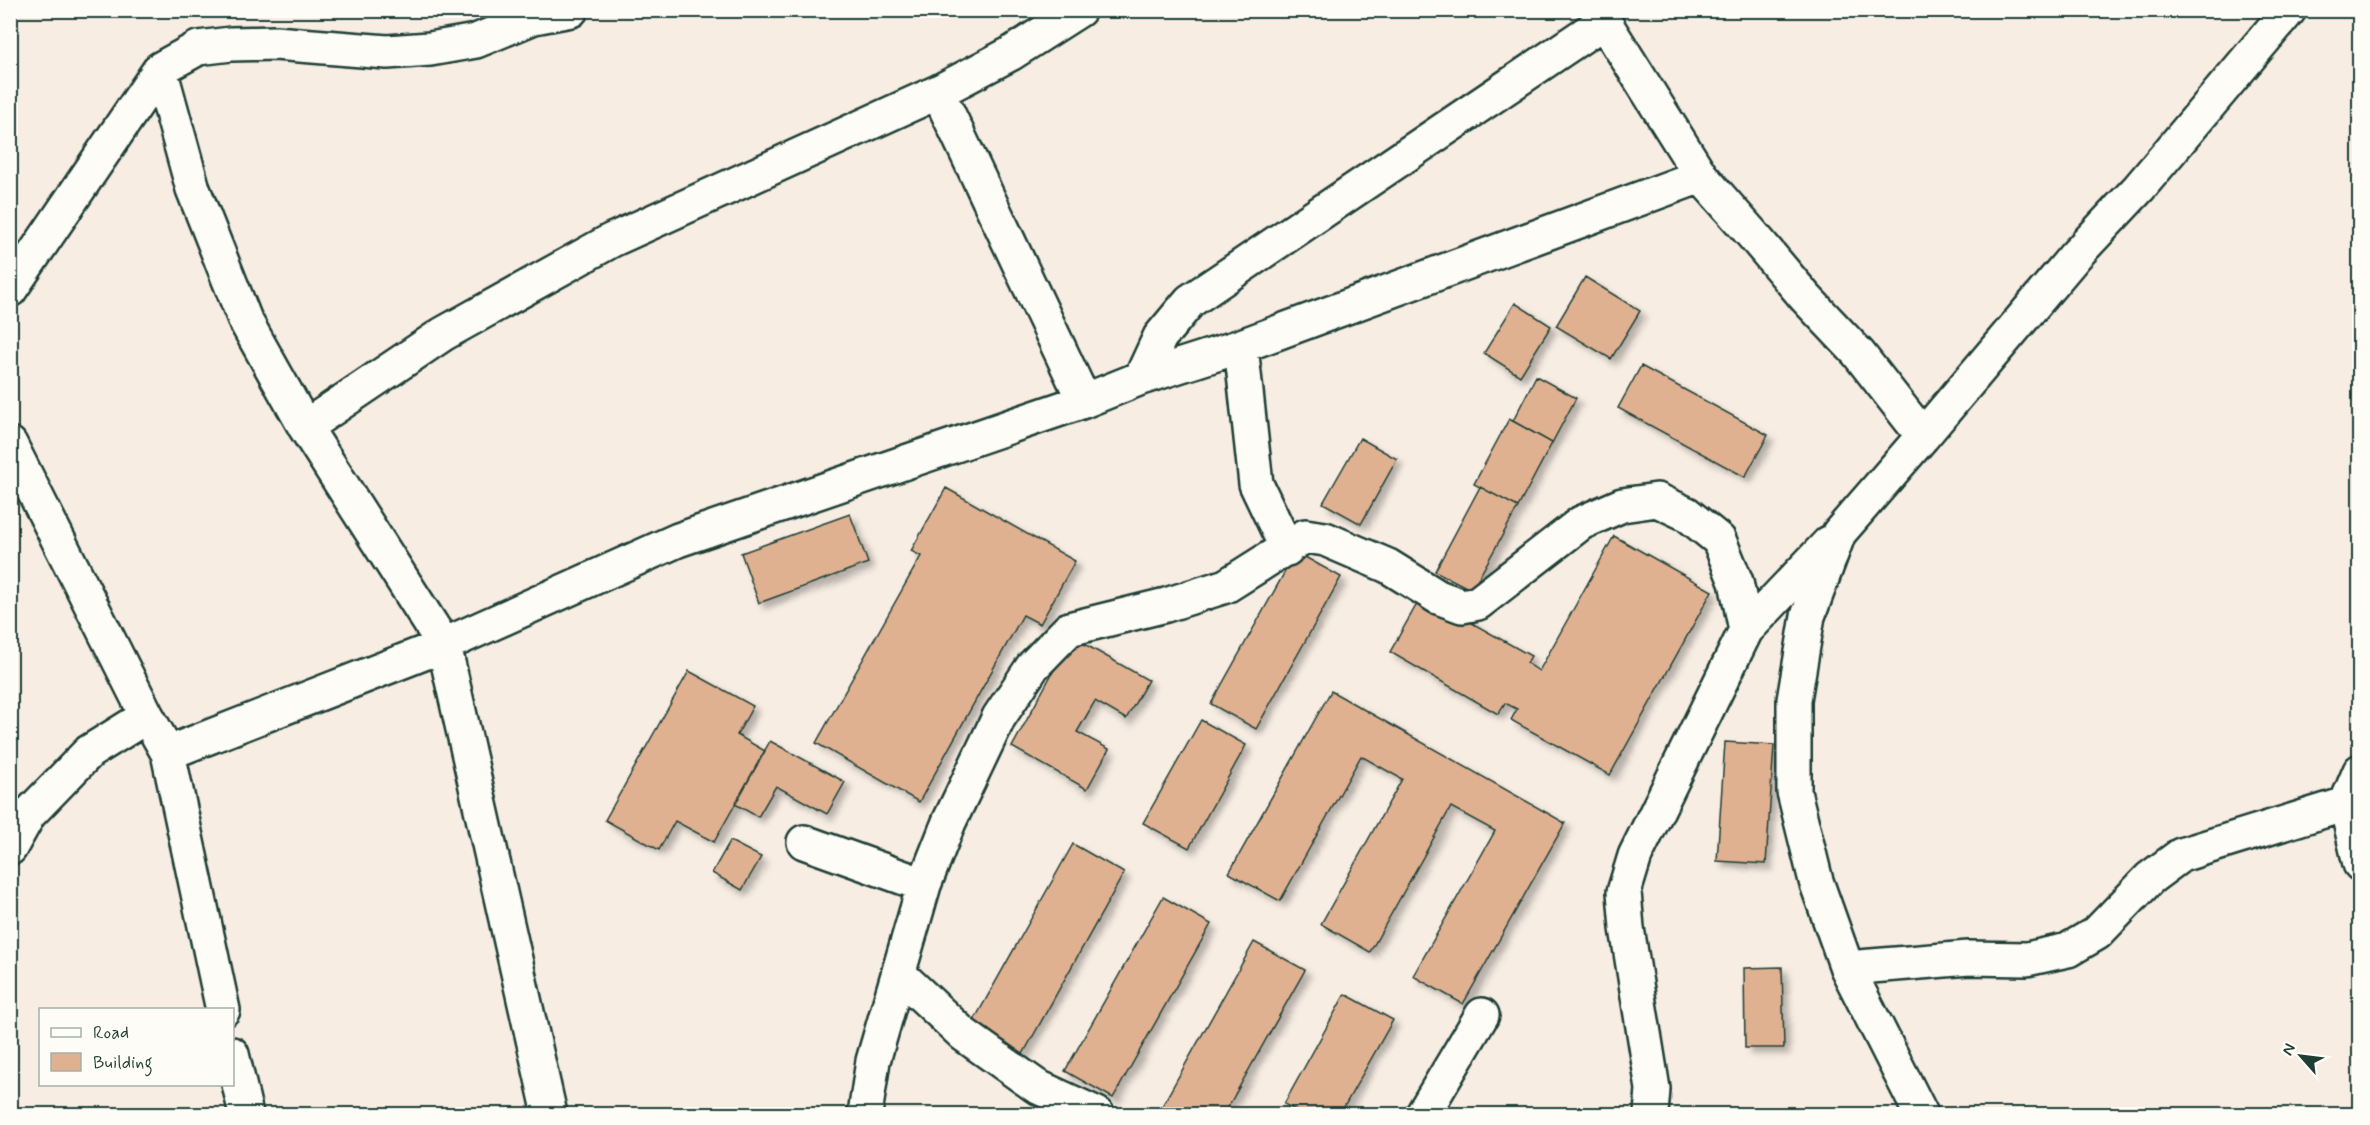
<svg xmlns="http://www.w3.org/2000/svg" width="2370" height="1125" viewBox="0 0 2370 1125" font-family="Mynerve,sans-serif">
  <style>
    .building { fill: #e0b191; stroke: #1f3d34; stroke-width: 1.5; filter: url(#shadow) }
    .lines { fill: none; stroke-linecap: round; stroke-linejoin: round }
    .minor-casing { stroke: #1f3d34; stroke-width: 38 }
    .minor { stroke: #fdfcf7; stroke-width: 33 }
  </style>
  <defs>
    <filter id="shadow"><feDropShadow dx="5.5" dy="5.5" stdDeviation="3" flood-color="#0004"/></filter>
  </defs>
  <rect width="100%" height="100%" fill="#f7ede3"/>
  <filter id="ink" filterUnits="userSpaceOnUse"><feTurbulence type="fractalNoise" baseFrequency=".0167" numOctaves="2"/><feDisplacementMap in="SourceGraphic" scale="12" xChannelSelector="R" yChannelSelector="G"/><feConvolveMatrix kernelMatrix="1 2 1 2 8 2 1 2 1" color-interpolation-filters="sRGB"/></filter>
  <g filter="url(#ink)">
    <path class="building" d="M1585 277 1640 311 1611 359 1556 326Z
      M1515 303 1551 326 1520 376 1484 353Z
      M1641 366 1768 435 1745 477 1618 408Z
      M1536 376 1576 398 1552 443 1513 421Z
      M1509 419 1552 443 1518 507 1474 484Z
      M1360 438 1397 459 1361 524 1323 503Z
      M1480 487 1518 507 1472 590 1435 571Z
      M946 488 1075 561 1040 624 1023 615 919 802 816 743 921 556 911 551Z
      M850 514 868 563 759 603 741 553Z
      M1614 536 1712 591 1610 775 1511 720 1517 709 1505 703 1498 714 1390 652 1422 595 1531 656 1527 663 1539 671Z
      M1296 552 1341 577 1256 729 1211 704Z
      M1072 637 1148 680 1126 719 1095 701 1077 732 1109 749 1087 789 1012 747Z
      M689 671 753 706 737 735 765 751 714 842 675 821 659 850 605 820Z
      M1331 691 1565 823 1463 1004 1413 976 1495 831 1451 807 1370 952 1321 924 1402 779 1361 756 1280 901 1229 873Z
      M1201 720 1246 745 1189 848 1143 823Z
      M770 741 845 782 827 814 776 786 758 817 735 804Z
      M1725 742 1774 745 1766 864 1717 861Z
      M730 841 761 857 742 890 712 873Z
      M1073 844 1124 873 1023 1054 972 1024Z
      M1163 897 1211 924 1113 1098 1065 1071Z
      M1254 942 1305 970 1224 1114H1172L1161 1108Z
      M1782 967 1784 1048H1745L1744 968Z
      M1345 994 1393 1020 1340 1114H1302L1284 1104Z"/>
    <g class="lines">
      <g class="minor-casing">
        <path id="minor" d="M1597 10 1701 176 1752 234 1805 297 1858 353 1923 436 2075 256 2139 188 2289 10
          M160 69 193 189 245 320 305 427 444 645 550 1114
          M938 92 1084 401
          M10 290 160 69 198 48 231 44 275 43 387 52 430 49 476 41 534 17 571 10
          M1241 346 1256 484 1287 549
          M1141 378 1160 337 1190 301 1603 22
          M305 427 443 334 612 240 938 92 1010 54 1079 10
          M10 444 147 716 168 753 223 1010
          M168 753 444 645 678 540 1084 401 1141 378 1241 346 1701 176
          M2360 771 2346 804 2360 864
          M804 842 924 885 873 1061 865 1114
          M10 848 29 814 89 752 147 716
          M924 885 949 822 999 717 1033 666 1069 629 1166 605 1226 586 1305 536 1325 539 1388 566 1438 597 1462 606 1478 603 1581 523 1622 505 1657 500 1687 514 1719 540 1736 582 1746 630
          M1847 968 1969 958 2027 959 2068 950 2097 933 2150 878 2181 855 2346 804
          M899 974 963 1034 1036 1086 1097 1114
          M232 1054 246 1114
          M1423 1114 1482 1015
          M1651 1114 1653 1089 1627 928 1624 892 1635 856 1746 630 1829 543
          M1921 1114 1847 968 1816 881 1794 792V700L1808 616 1839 533 1923 436"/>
      </g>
      <use href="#minor" class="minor"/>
    </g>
  </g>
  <rect width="2370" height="1125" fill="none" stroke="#fdfcf7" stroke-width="36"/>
  <rect x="18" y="18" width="2334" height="1089" fill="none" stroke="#1f3d34" stroke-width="2" filter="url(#ink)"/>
  <rect x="39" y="1008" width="195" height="78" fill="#fdfcf7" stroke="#a4b0a9" stroke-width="1.5"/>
  <rect x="51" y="1028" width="30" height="9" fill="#fdfcf7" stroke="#a4b0a9" stroke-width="1.5"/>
  <text x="93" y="1038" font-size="18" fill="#1f3d34">Road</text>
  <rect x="51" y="1053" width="30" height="18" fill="#e0b191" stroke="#a4b0a9" stroke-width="1.5"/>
  <text x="93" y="1068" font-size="18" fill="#1f3d34">Building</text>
  <g transform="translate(2301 1056) rotate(298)" stroke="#fdfcf7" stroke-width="4.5" paint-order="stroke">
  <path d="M0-4.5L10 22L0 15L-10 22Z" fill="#1f3d34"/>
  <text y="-9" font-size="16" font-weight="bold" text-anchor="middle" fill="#1f3d34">N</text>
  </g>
</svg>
